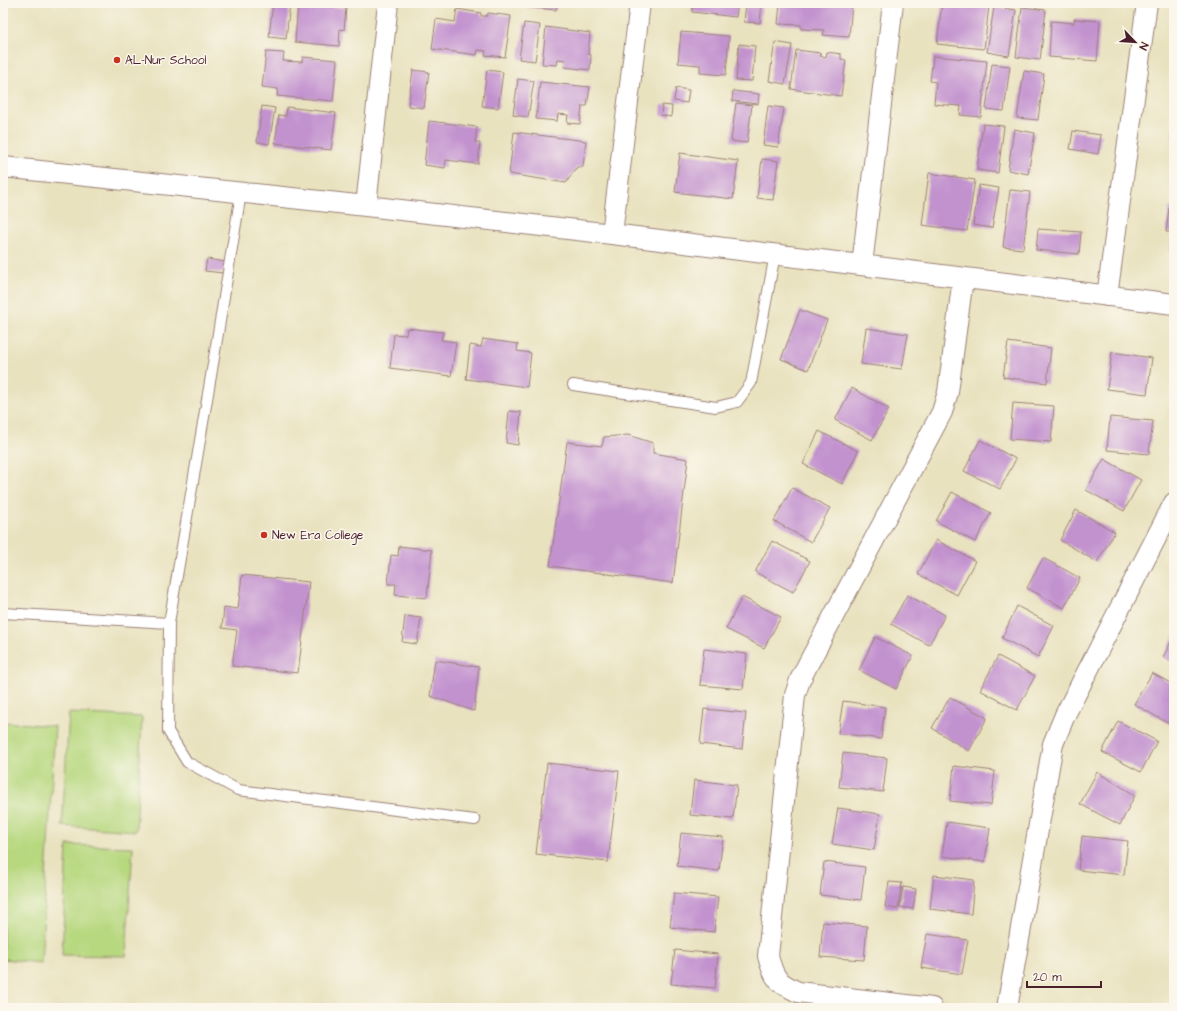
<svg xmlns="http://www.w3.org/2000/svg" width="1177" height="1011" viewBox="0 0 1177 1011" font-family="'Architects Daughter',sans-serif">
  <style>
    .green { fill: #b7d87f; stroke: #807c55 }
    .building { fill: #c292cf }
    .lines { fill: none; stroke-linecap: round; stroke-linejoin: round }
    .lane-casing { stroke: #9a8075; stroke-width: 12 }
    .street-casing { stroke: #9a8075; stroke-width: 22 }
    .lane { stroke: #fff; stroke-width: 10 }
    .street { stroke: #fff; stroke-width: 20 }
    .poi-dot { fill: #c8321e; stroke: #fbf7ec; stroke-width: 1.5 }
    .labels { text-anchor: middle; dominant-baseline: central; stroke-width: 3; stroke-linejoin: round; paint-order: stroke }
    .poi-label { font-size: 12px; fill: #4a1f2b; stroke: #fbf7ec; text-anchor: start }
  </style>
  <rect width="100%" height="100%" fill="#fbf7ec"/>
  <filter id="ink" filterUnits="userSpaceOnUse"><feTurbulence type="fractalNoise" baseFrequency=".025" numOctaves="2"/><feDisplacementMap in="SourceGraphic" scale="8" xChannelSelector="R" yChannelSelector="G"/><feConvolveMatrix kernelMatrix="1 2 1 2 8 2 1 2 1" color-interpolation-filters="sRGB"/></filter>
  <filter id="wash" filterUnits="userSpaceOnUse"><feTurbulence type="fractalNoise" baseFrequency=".012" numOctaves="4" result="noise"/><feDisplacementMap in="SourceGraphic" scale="16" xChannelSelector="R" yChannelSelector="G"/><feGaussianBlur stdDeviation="0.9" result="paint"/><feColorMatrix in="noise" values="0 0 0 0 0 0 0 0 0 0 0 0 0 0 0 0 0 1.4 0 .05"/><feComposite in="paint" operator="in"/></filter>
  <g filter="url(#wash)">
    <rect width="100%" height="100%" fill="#e9e2bf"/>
    <path class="green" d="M69 713 142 717 136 831 62 826Z
      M3 722 55 726 41 963 3 959Z
      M67 845 133 847 126 956 62 955Z"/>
    <g id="blocks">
      <path class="building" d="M273 3H290L286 39 269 37Z
        M526 3H557L556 10 525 7Z
        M693 3H738L736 17 692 12Z
        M746 3H762L760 23 744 22Z
        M780 3H852L849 37 823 35 824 30 801 29V25L778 24Z
        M942 3H961L989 6 984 49 937 44Z
        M298 4 346 8 344 30 340 29 339 46 295 42Z
        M994 7 1016 10 1009 56 987 52Z
        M1022 7 1046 10 1040 60 1016 57Z
        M457 9 481 13V16H487L488 13 511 16 505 57 485 55 486 51 478 50 477 55 432 49 436 19 455 22Z
        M1074 19 1100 21 1097 61 1049 57 1051 21 1074 23Z
        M524 23 540 25 535 61 519 59Z
        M546 27 590 33 588 54 591 55 590 70 564 67 565 60 558 59 557 65 542 64Z
        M681 32 729 36 726 75 700 73V65L678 63Z
        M775 42 792 45 785 84 769 81Z
        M739 44 755 46 752 81 736 80Z
        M796 50 821 53 820 56 826 57 827 52 841 54V59L846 60 841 96 791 89Z
        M266 52 284 53 283 61 302 62 303 57 337 60 333 101 277 96 278 89 262 87Z
        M933 56 987 61 981 117 960 115 961 106 934 104 936 82 930 81Z
        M992 64 1010 66 1004 111 986 109Z
        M413 70 429 72 424 108 408 106Z
        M487 70 503 72 498 108 482 106Z
        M1024 71 1044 74 1038 120 1017 118Z
        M518 79 534 81 528 117 513 115Z
        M540 82 590 87 587 106H582L580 124 567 123 568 115 558 114 557 121 536 119Z
        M676 88 689 90 687 103 674 101Z
        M733 91 759 94 758 104 732 101Z
        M736 103 752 105 747 143 731 141Z
        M662 105 672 106 671 117 661 115Z
        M262 106 275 108 269 144 257 142Z
        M768 106 784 108 778 147 763 145Z
        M287 107 336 113 331 150 275 143 279 115 286 116Z
        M429 121 477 127 475 142 480 143 478 164 446 160 445 168 424 165Z
        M983 124 1004 126 998 173 977 170Z
        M1014 129 1035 133 1028 174 1008 170Z
        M1173 129H1174V139L1172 138Z
        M1073 131 1101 135 1098 154 1070 149Z
        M514 132 586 141 583 167H577L566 183 509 174Z
        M680 153 738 161 733 199 675 192Z
        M762 159 778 161 773 200 757 198Z
        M929 173 975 180 967 231 922 225Z
        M979 185 999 188 992 228 973 225Z
        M1010 190 1030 192 1023 249 1003 247Z
        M1169 208H1174V254L1170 253 1172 232H1166Z
        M1038 229 1081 232 1079 254 1036 250Z
        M207 259 225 262 223 273 205 271Z
        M800 310 827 320 808 370 781 359Z
        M407 328 443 332 441 340 456 342 451 376 390 368 394 334 406 335Z
        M866 328 908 334 902 369 861 364Z
        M483 339 518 344 517 351 531 353 527 387 466 379 470 345 481 347Z
        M1008 342 1051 348 1047 383 1003 377Z
        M1112 352 1152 358 1147 394 1107 389Z
        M852 388 889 409 872 440 835 420Z
        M1013 403 1054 406 1051 442 1010 439Z
        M509 411 521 412 518 445 506 443Z
        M1110 417 1153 421 1149 454 1107 450Z
        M819 431 858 451 842 484 803 464Z
        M628 435 653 443V453L688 459 673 583 550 566 567 442 602 446 604 437Z
        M980 440 1016 459 1000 489 964 471Z
        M1104 459 1141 480 1124 511 1086 490Z
        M792 488 830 508 811 542 774 521Z
        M952 492 991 513 975 542 936 521Z
        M1076 510 1115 532 1097 562 1060 540Z
        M936 540 975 561 957 595 918 574Z
        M772 541 810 561 793 592 755 572Z
        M399 546 432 550 427 598 395 595 396 584H388L391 555 398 556Z
        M1043 558 1080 578 1064 608 1027 588Z
        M242 575 309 582 298 673 232 666 237 630 222 628 224 607 238 609Z
        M907 595 945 615 929 645 891 624Z
        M742 597 781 617 764 648 726 629Z
        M1017 606 1054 626 1038 657 1002 638Z
        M405 616 421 618 417 644 402 642Z
        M1174 636V663L1163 657Z
        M875 637 913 656 896 689 859 670Z
        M704 649 747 654 743 689 700 685Z
        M998 656 1035 676 1017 710 980 690Z
        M435 660 479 667 474 711 430 696Z
        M1152 673 1174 685 1173 726 1134 704Z
        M950 697 987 718 969 751 932 728Z
        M843 701 885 707 881 739 838 733Z
        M704 709 746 713 742 749 700 744Z
        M1118 721 1157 741 1141 772 1102 752Z
        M843 753 887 758 883 792 839 787Z
        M547 763 619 771 608 862 536 854Z
        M954 766 995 771 991 805 950 801Z
        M1097 772 1135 795 1120 825 1080 804Z
        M694 780 737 785 733 819 690 815Z
        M838 808 880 814 874 850 832 844Z
        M947 822 990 828 985 862 942 856Z
        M681 833 723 837 719 871 677 866Z
        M1082 836 1128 841 1124 875 1078 870Z
        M824 862 865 867 861 900 820 895Z
        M934 875 974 880 971 914 930 909Z
        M889 882 902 883 898 909 885 907Z
        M903 887 916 889 913 909 900 907Z
        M674 893 718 897 714 932 670 927Z
        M823 922 867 926 864 960 820 957Z
        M927 934 968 940 962 974 921 968Z
        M675 950 718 954 715 988 671 984Z"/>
    </g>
  </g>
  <g filter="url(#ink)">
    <use href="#blocks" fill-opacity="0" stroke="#9a8075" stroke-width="1"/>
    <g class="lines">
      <g class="lane-casing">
        <path id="lane" d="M241 193 212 370 169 623 168 731 187 762 238 790 475 820
          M573 385 716 407 737 402 751 383 775 254
          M3 613 169 623"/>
      </g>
      <g class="street-casing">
        <path id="street" d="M3 167 366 206 612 234 1174 304
          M366 206 388 3
          M612 234 640 3
          M862 265 893 3
          M1107 296 1147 3
          M932 1008 798 992C777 982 774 979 768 956L795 695 800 680 807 666 942 412 948 392 963 278
          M1007 1008 1053 744 1065 715 1174 503"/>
      </g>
      <use href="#lane" class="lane"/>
      <use href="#street" class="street"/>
    </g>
  </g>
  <g class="poi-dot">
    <circle cx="117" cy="60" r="4"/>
    <circle cx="264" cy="535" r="4"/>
  </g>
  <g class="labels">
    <g class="poi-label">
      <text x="125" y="60">AL-Nur School</text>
      <text x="272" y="535">New Era College</text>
    </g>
  </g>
  <rect width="1177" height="1011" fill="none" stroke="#fbf7ec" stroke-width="16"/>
  <g transform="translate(1135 42) rotate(115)" stroke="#fbf7ec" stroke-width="3" paint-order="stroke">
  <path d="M0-3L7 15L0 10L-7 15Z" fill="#4a1f2b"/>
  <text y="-6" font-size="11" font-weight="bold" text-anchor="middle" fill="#4a1f2b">N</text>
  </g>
  <path d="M1027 981v6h74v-6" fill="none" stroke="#4a1f2b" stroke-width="2"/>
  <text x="1033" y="981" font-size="12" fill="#4a1f2b" stroke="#fbf7ec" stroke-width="3" paint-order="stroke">20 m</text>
</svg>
